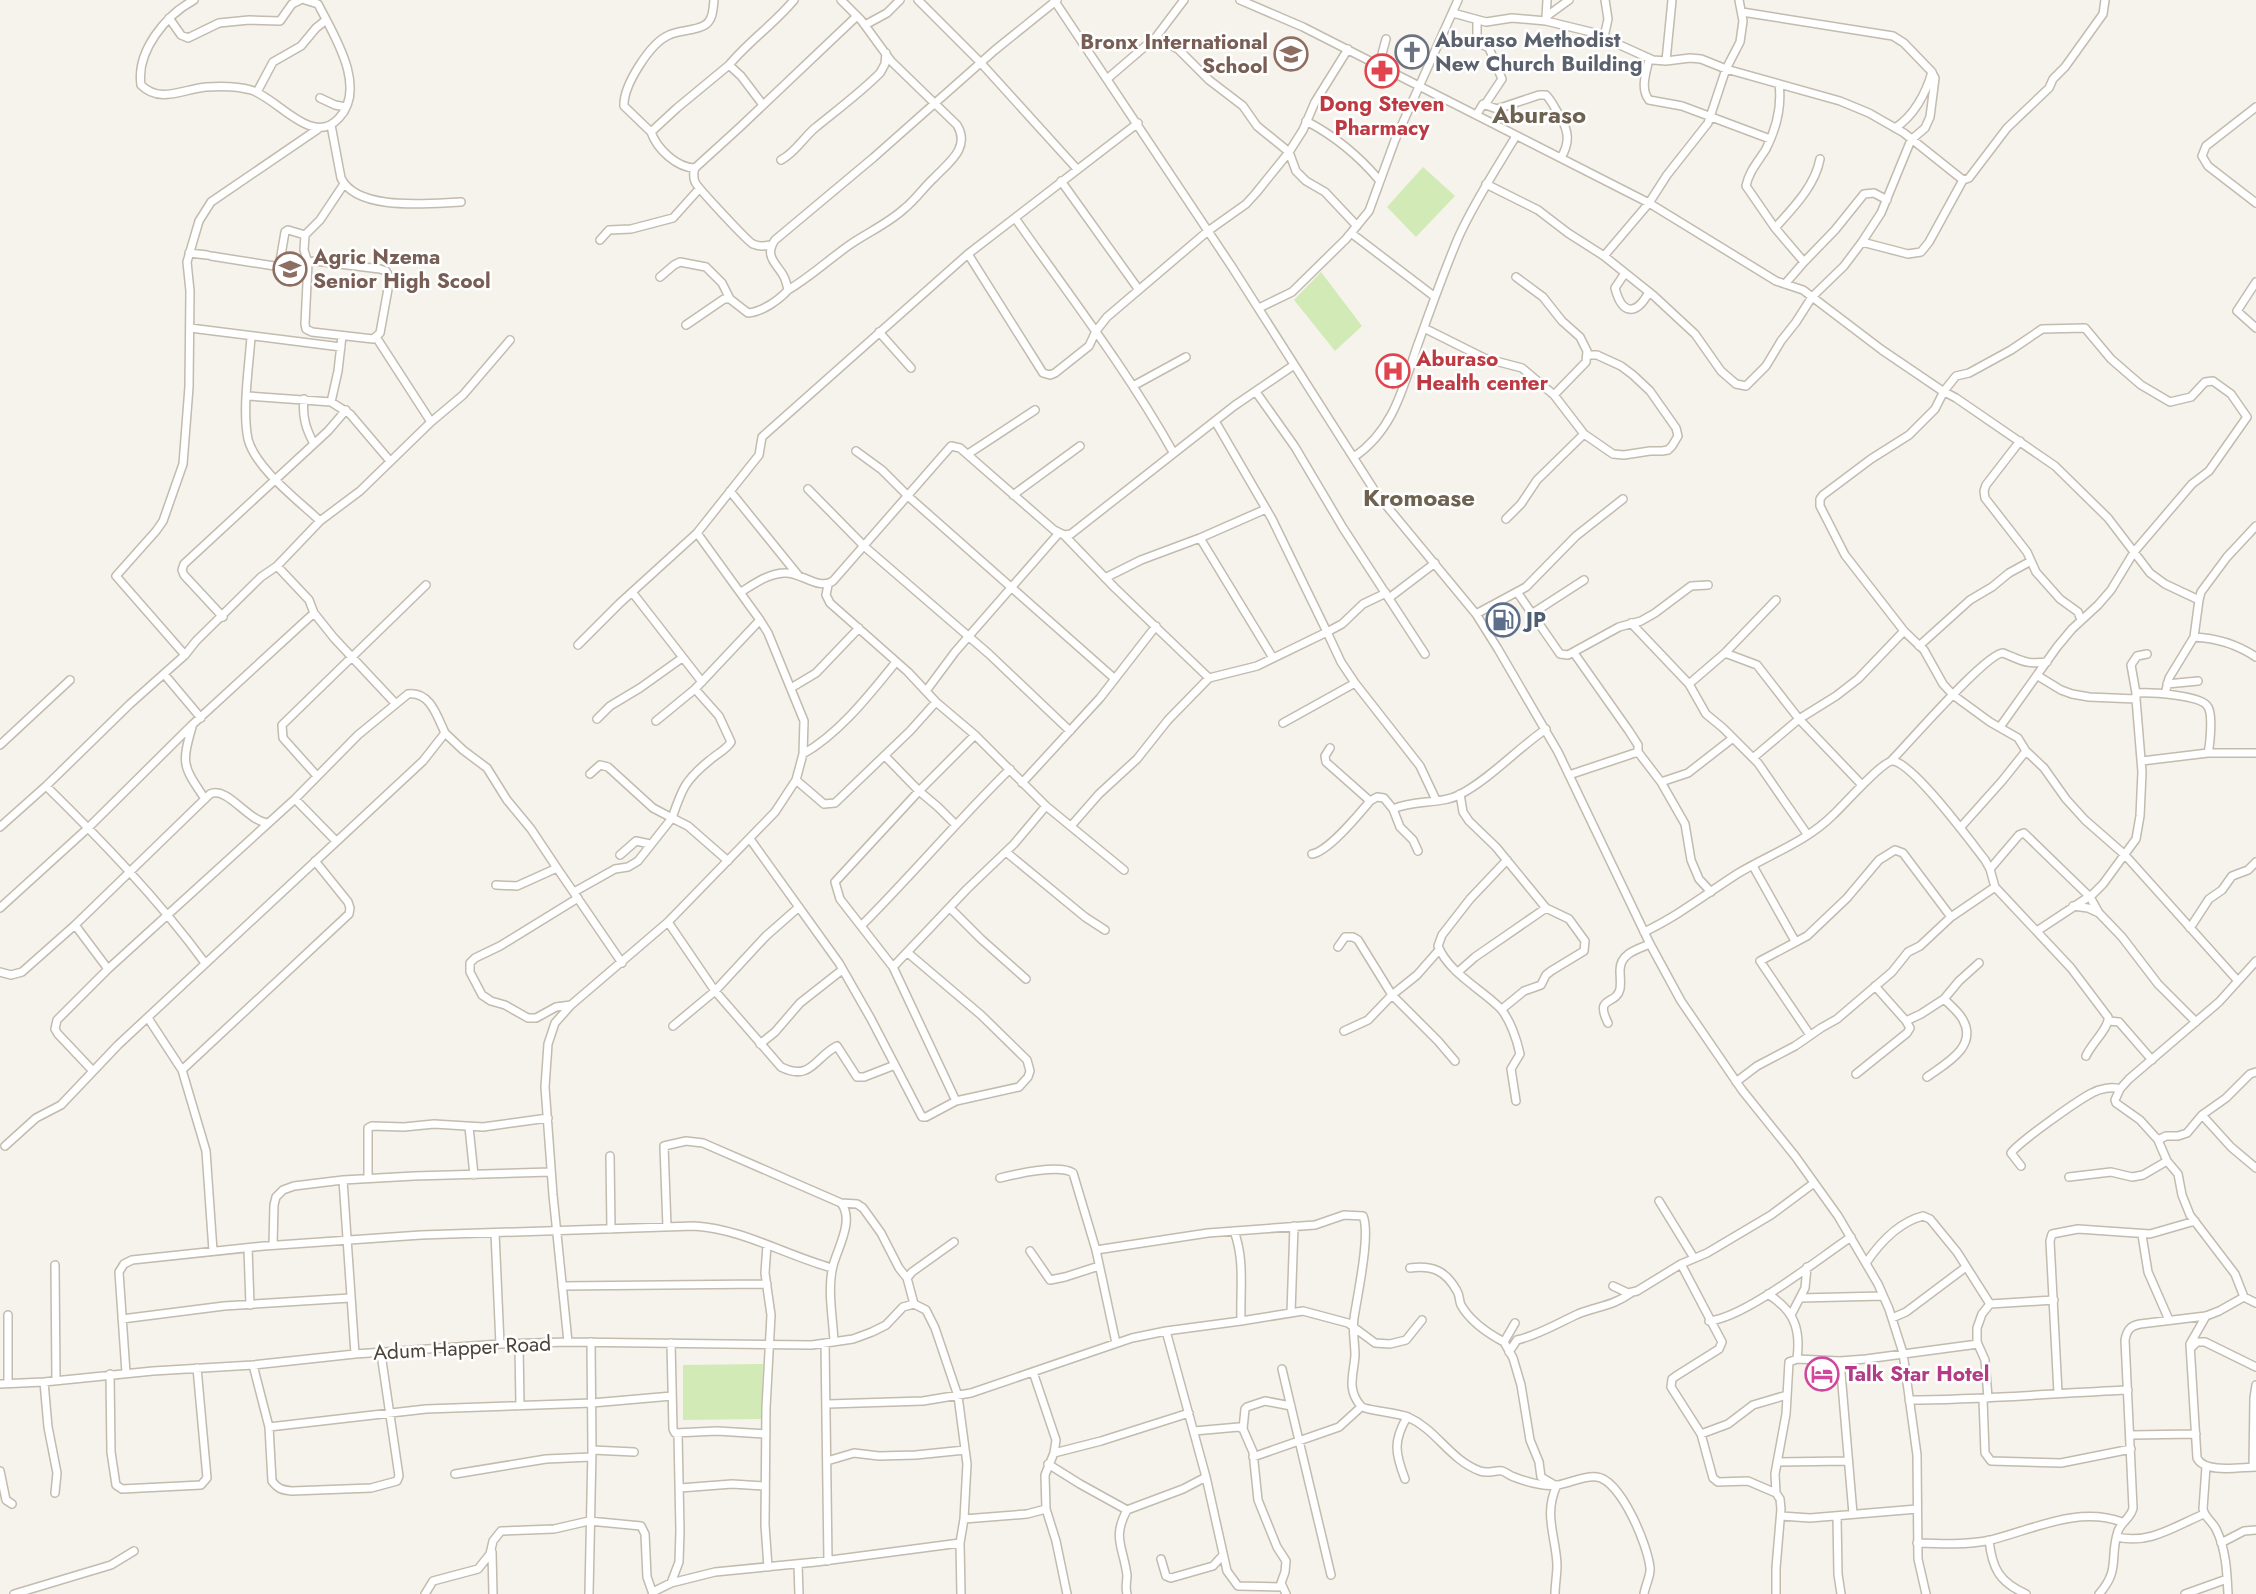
<svg xmlns="http://www.w3.org/2000/svg" width="2256" height="1594" viewBox="0 0 2256 1594" font-family="Jost,sans-serif">
  <style>
    .pitch { fill: #d2eab5 }
    .lines { fill: none; stroke-linecap: round; stroke-linejoin: round }
    .minor-casing { stroke: #c2bbae; stroke-width: 10 }
    .minor { stroke: #fff; stroke-width: 7 }
    .labels { text-anchor: middle; dominant-baseline: central; stroke-width: 5; stroke-linejoin: round; paint-order: stroke }
    .worship-label { font-size: 21px; font-weight: bold; fill: #5b616d; stroke: #fff; text-anchor: start }
    .education-label { font-size: 21px; font-weight: bold; fill: #785e54; stroke: #fff; text-anchor: end }
    .health-label { font-size: 21px; font-weight: bold; fill: #be3a42; stroke: #fff }
    .service-label { font-size: 21px; font-weight: bold; fill: #4e5e75; stroke: #fff; text-anchor: start }
    .street-label { font-size: 21px; fill: #4b4439; stroke: #fff }
    .hotel-label { font-size: 21px; font-weight: bold; fill: #b23c85; stroke: #fff; text-anchor: start }
    .quarter-label { font-size: 24px; font-weight: bold; fill: #6e6250; stroke: #fff }
  </style>
  <rect width="100%" height="100%" fill="#f6f3ec"/>
  <path class="pitch" d="M1423 167 1455 196 1416 237 1387 207Z
    M1321 272 1362 326 1335 351 1294 300Z
    M763 1364 761 1419 683 1420V1365Z"/>
  <g class="lines">
    <g class="minor-casing">
      <path id="minor" d="M194 0C166 15 136 51 141 85 160 104 183 89 206 87 220 86 237 86 251 90 278 98 312 148 339 118 368 87 333 34 318 4L305 0
        M918 0 980 62 1077 169
        M1054 0 1232 267 1376 493 1476 614 1498 649 1558 752 1650 944 1681 1001 1742 1090 1795 1156 1838 1216 1878 1284 1889 1309 1903 1353 1917 1455 1918 1559 1926 1594
        M1240 0 1303 27 1649 203 1776 281 1803 290 1882 350 1941 390 1956 398 2055 466 2108 518 2150 573 2165 584 2199 600
        M1453 13 1486 22 1512 18 1546 21 1591 32 1653 60 1666 61 1690 58 1701 59 1726 69 1840 101 1869 113 1904 133 1963 180 1969 178 2007 128 2049 88 2053 79 2065 67 2103 14 2105 0
        M1547 16 1569 0
        M169 18 181 35 188 38 219 23 249 20 280 21 292 4 300 0
        M1546 18 1547 0
        M1477 20V42L1489 48 1502 79 1486 103
        M865 25 887 13 900 0
        M1156 37 1178 49 1209 80 1243 106 1257 126 1289 152 1296 171 1306 181 1325 192 1357 226
        M1604 37 1608 19 1605 0
        M1649 59C1646 73 1640 89 1649 100L1682 106 1770 139
        M1666 61 1672 0
        M1379 65 1386 39
        M1107 79 1156 37 1184 0
        M1779 84C1782 106 1776 129 1766 149 1758 162 1749 171 1746 186L1775 228 1804 262 1785 284
        M257 92 273 62 301 46 316 28 326 20
        M320 98 335 105 346 107
        M763 105 741 76 729 65C749 41 774 24 794 0
        M2256 107 2206 146 2202 156 2208 166 2256 203
        M1477 114 1483 104 1497 109 1539 95H1546C1552 101 1555 109 1560 116 1569 132 1570 142 1561 158
        M1306 121C1335 136 1359 156 1380 181
        M331 125 341 178C357 212 430 203 461 202
        M1895 128C1914 116 1926 93 1932 72
        M651 132 624 106C623 86 650 43 669 35 680 30 695 31 705 25 713 20 713 9 714 0
        M781 160C795 153 803 138 815 128 837 110 860 93 880 73L885 64 886 53
        M695 168C677 168 657 149 651 132L677 108 729 65
        M1061 181 1139 290
        M1486 184 1538 210 1568 233 1604 256 1654 296 1695 334 1721 371 1736 384 1746 386 1766 366 1781 341 1796 322 1812 297 1844 266 1862 242 1881 213 1911 140 1925 128 1930 117 1935 78 1931 71 1904 43 1893 36 1742 12
        M1015 218C1069 295 1127 370 1173 452
        M1775 228C1793 208 1815 186 1820 159
        M1351 233 1435 297
        M600 240 609 230 631 229 673 218 699 189
        M1862 242 1908 254 1921 252 1929 242 1963 180
        M771 245C764 246 760 247 753 244 748 242 697 187 695 182 693 176 693 173 695 168L739 128 857 16
        M189 253 207 255
        M968 254 1043 373 1050 375 1055 373 1089 346 1096 331 1107 317 1208 231 1246 204 1256 193 1289 152 1303 130 1315 102 1348 49
        M211 256 287 268C297 267 305 263 315 261L380 269 386 271 390 278 380 333 373 339 312 332 306 329 305 324 308 263 304 250 305 235 320 220 344 184
        M1604 256 1649 203 1667 175 1708 123 1726 69 1740 42 1743 21 1739 0
        M1804 262 1835 230 1864 194 1874 193 1887 200
        M279 267 285 232 288 230 305 235
        M1625 273 1615 288C1622 315 1636 316 1649 292
        M660 277 674 265 680 262 706 267 722 283 730 299
        M1516 277 1543 297 1562 321 1580 337 1587 351 1586 362 1554 395
        M2256 282 2237 311 2256 328
        M788 290C810 277 827 261 848 246 866 233 888 224 905 208 916 199 924 187 934 178 948 163 971 148 957 125L891 61 861 20 841 0
        M1259 308 1292 292 1346 239 1369 211 1395 140 1458 0
        M686 325 724 299H730L748 313C762 312 779 300 788 290 787 285 786 280 783 275 776 263 764 256 775 240L873 158 995 50 1057 0
        M190 328 341 347
        M1424 328 1484 358 1522 368 1554 395 1584 434 1613 454 1624 455 1650 451H1662L1668 450 1672 446 1678 436 1676 428 1650 391 1633 375 1621 366 1597 355H1588
        M879 332 911 368
        M251 337C249 366 242 411 248 439 255 468 299 501 320 521
        M376 337 431 422
        M1133 386 1186 357
        M1256 392 1295 447 1343 528 1425 654
        M248 396 331 402 350 414 390 461
        M304 399C302 417 306 429 314 444
        M331 402 338 371 342 336
        M2020 441 1986 485 1984 491 1985 498 2027 552 2036 572 2060 599 2078 612 2081 620
        M856 451 882 470 909 497 1115 679
        M968 454 1035 410
        M1354 457C1394 430 1403 387 1418 344 1431 308 1444 271 1459 236 1475 201 1496 169 1516 136
        M808 489 865 547 989 654 1070 731
        M730 491 798 575
        M1013 495 1080 446
        M1506 519 1521 504 1537 480 1584 434
        M1064 535 1115 588 1209 678
        M1200 538 1273 658
        M277 566 309 600 314 613
        M1105 578 1141 560 1200 538 1266 509
        M828 585 826 595 830 603 908 672 936 702 975 735 1046 806 1124 870
        M632 592 702 682
        M741 592C754 584 767 574 784 573 800 571 818 591 833 581L951 446 960 448 1054 530 1064 535 1071 534 1234 406 1294 365
        M1517 592 1560 654 1568 655 1619 627 1641 621 1655 613 1691 586 1708 585
        M1386 593 1363 604 1342 624 1327 632 1341 662 1355 683 1420 766 1436 800
        M1389 598 1435 563
        M1533 613 1584 580
        M1476 614 1526 587 1576 536 1623 499
        M223 617 184 575 182 570 184 564 328 431 346 410
        M1631 623 1689 684 1706 714 1723 728 1758 763 1807 834
        M1904 631 1845 555 1820 506V499L1823 495 1871 459 1909 435 1935 409 1944 391 1956 376 1969 373 2011 350 2042 329 2085 328 2111 359 2141 385 2170 402 2191 397 2205 382 2213 381 2231 394 2247 417 2209 471 2192 484 2134 552 2111 590 2098 605 2072 629 2057 647 2000 727
        M2194 637C2216 638 2238 645 2256 657
        M578 645 620 603 697 533 759 455 762 437 968 254 1138 123
        M1919 646 1970 600 1992 587 2009 573 2031 561
        M1574 653 1629 731 1638 745V752L1661 782 1685 824 1691 860 1699 879 1711 892
        M1725 653 1757 665 1799 719 1862 785
        M185 655 116 576 156 531 163 521 183 464 189 387 190 291 187 262 199 221 211 202 318 129
        M164 674 201 718
        M2038 676 2061 690 2072 694 2089 697 2136 699V693C2150 692 2202 695 2208 707 2213 715 2210 744 2208 753L2142 761
        M1689 684 1725 653 1776 600
        M2167 684 2198 681
        M791 688 816 673 859 628
        M695 689 719 716 731 742C727 749 717 754 710 760 685 780 682 789 672 818L688 826 728 861
        M926 691 955 652 1059 533
        M2136 693 2131 665 2137 656 2147 654
        M2165 694 2169 678 2194 637 2199 600 2201 592 2227 557 2256 526
        M597 719 610 706 640 688 682 658
        M656 721 695 689 760 620
        M1283 723 1355 683
        M192 727C181 765 183 766 205 799
        M445 733 463 750 487 768 507 800 531 829 557 868
        M0 745 70 680
        M1330 748 1325 756 1326 762 1370 801 1377 797 1384 798 1393 809C1415 799 1441 805 1461 794 1492 777 1517 749 1546 729
        M2208 753H2256
        M803 754C840 733 870 694 896 662
        M885 756 919 791 938 807 956 825
        M1753 758 1799 719 1836 696 1858 679 1904 631 1924 650 1943 684 1953 695 1990 722 2018 738 2026 751 2044 768 2066 799 2085 820 2125 855 2238 981
        M1891 761C1908 744 1986 653 2003 653 2021 660 2026 665 2047 662
        M1569 775 1638 752
        M317 776 283 738 282 725 426 585
        M796 780 824 804 835 803 910 731 936 702
        M1661 782 1688 773 1733 738
        M1022 783 1100 698 1156 626
        M46 786 130 704 185 655 196 641 261 577 277 566 320 521 360 491 431 422 463 395 510 340
        M1460 794 1463 812 1469 821 1496 847 1546 908 1569 919 1585 941 1584 951 1551 971 1546 975 1541 985 1524 991 1502 1009
        M295 799 336 841
        M1393 809 1400 827 1413 840 1418 851
        M1071 826 1099 794 1137 759 1168 720 1209 678 1257 666 1327 632 1272 519 1215 421
        M0 827 46 786C103 842 158 899 205 963
        M1960 828 2002 781 2026 751
        M750 839 839 963 871 1019 922 1117H926L956 1101 1019 1087 1028 1077 1030 1071 1027 1060 981 1015 908 953
        M1006 852 1085 917 1105 930
        M1312 854C1329 851 1358 815 1370 801
        M620 855 636 841 650 844
        M1507 860 1470 899 1442 935 1438 946C1449 973 1480 988 1500 1008 1510 1019 1517 1040 1520 1054L1511 1069 1516 1101
        M1753 866 1795 941
        M1990 869 2019 835 2024 833 2090 897 2099 913 2088 908 2073 906
        M496 885 517 886 557 868 622 963
        M574 892 615 869 628 867 638 861 672 818 653 808 608 767 600 765 590 774
        M0 908 88 828 192 725 314 613 334 638 395 703
        M950 908 981 939 1026 979
        M2099 913 2122 937 2158 984 2196 1022
        M668 922 715 991 781 1067C811 1082 815 1057 837 1046L857 1077H864L895 1065
        M75 925 108 969
        M861 926 840 899 835 882 919 791 975 735
        M2190 928 2209 899 2222 890 2232 876 2248 870 2256 862
        M2037 931 2093 894 2103 884 2136 839 2140 816 2142 772 2136 699
        M1644 932C1678 916 1706 894 1737 874 1768 855 1806 842 1833 815 1843 806 1883 760 1893 761 1913 763 1971 842 1985 860L1990 869 1995 887 2071 968 2108 1017C2110 1027 2091 1044 2086 1056
        M1338 947 1345 937H1353L1358 940 1392 995 1438 1041 1455 1061
        M893 967 967 889 1014 844 1046 806
        M0 972 11 975 22 972 75 925 210 794C228 786 247 821 268 823
        M1458 972 1475 957 1546 908
        M1875 986 1906 1021 1921 1014 1944 999 1959 981 1979 963
        M571 1005 556 1007 536 1018H528L505 1005 491 1001 482 995 470 972V963L475 958 500 946 578 898
        M148 1018 182 1070 206 1151 213 1251
        M2109 1021 2119 1022 2152 1060
        M1608 1023C1594 995 1616 1006 1620 989 1621 983 1620 976 1620 970 1620 954 1637 949 1650 944
        M673 1026 715 991 766 936 799 907
        M1344 1031 1368 1020 1392 995 1417 975 1439 950
        M1810 1035 1760 961 1807 936 1847 898 1879 860 1895 850 1903 853 1951 917
        M760 1044 775 1032 800 1003 842 970
        M182 1070 349 914 350 908 348 902 315 861
        M1856 1074 1907 1033 1910 1028 1906 1021
        M1927 1077C1945 1064 1978 1047 1963 1020 1959 1012 1950 1005 1944 999
        M1736 1082 1757 1066 1795 1046 1821 1028 1837 1019 1892 972 1908 952 1920 946 1951 917 1995 887
        M956 1101 893 967 861 926C912 875 958 820 1010 769
        M2202 1115 2231 1147 2256 1168
        M469 1127 474 1175
        M2158 1140 2166 1136H2178L2187 1133 2202 1115 2226 1098 2250 1074 2256 1072
        M5 1146 36 1118 61 1105 118 1045 423 761 445 733C437 716 430 691 408 694L358 735 295 799 108 969 57 1020 55 1029 58 1034 92 1070
        M610 1156 611 1229
        M2021 1166 2011 1153C2019 1142 2078 1100 2092 1093 2099 1089 2112 1086 2120 1089
        M2069 1177 2111 1172 2132 1177 2143 1175 2167 1161
        M368 1178V1128L372 1126 404 1127 434 1124 483 1127 548 1118
        M1000 1178C1016 1174 1060 1164 1073 1173L1096 1250 1116 1343
        M343 1180 355 1354
        M1659 1201 1694 1258
        M841 1203 857 1204 863 1208 881 1233 899 1268 907 1278
        M667 1227 664 1146 686 1141 703 1143 841 1203C855 1220 837 1249 833 1266 827 1289 833 1318 834 1342
        M495 1233 500 1344
        M2142 1235 2148 1272 2169 1320
        M273 1245 274 1205 276 1197 283 1190 294 1186 343 1180 414 1176 551 1172
        M767 1245 765 1273 771 1315 766 1408 765 1525 768 1567
        M248 1248 250 1305
        M1096 1250 1208 1233 1315 1225 1344 1215 1363 1216C1371 1234 1357 1297 1354 1318 1352 1330 1355 1343 1355 1355 1354 1374 1346 1389 1361 1406 1364 1410 1398 1413 1408 1417 1437 1430 1450 1460 1480 1471 1488 1474 1495 1470 1502 1471 1506 1472 1510 1476 1514 1477 1527 1482 1544 1487 1558 1485 1570 1483 1585 1475 1597 1477 1621 1480 1648 1546 1650 1568 1651 1575 1645 1586 1644 1594
        M1030 1251 1050 1280 1065 1277 1099 1266
        M1866 1263C1879 1244 1899 1222 1923 1216L1930 1219 1957 1252 1990 1304
        M1681 1264 1722 1342 1719 1349 1676 1376 1672 1379 1671 1387 1701 1434 1713 1478 1718 1482 1748 1481 1776 1493
        M55 1265 56 1380
        M1410 1268C1433 1265 1446 1271 1457 1291 1460 1296 1459 1301 1461 1305 1470 1321 1489 1334 1504 1342
        M562 1286 767 1284
        M1613 1286 1628 1293 1637 1291 1681 1264 1707 1253 1771 1215 1814 1183
        M1768 1294C1794 1311 1801 1328 1797 1359
        M2244 1297 2235 1274 2190 1215 2182 1195 2178 1174 2167 1161 2158 1140 2140 1120 2116 1103 2115 1100 2120 1089 2129 1079 2219 1002 2256 961
        M1800 1298 1883 1296
        M914 1304 926 1310 935 1328 958 1396 967 1464 964 1519 960 1543 961 1594
        M914 1304 907 1278 912 1272 954 1242
        M1990 1304 2054 1300
        M1291 1313 1294 1226
        M1791 1315 1805 1288 1807 1267
        M2206 1316 2190 1344 2197 1458C2205 1474 2241 1467 2256 1467
        M1892 1318 1906 1312 1966 1267
        M122 1319 224 1306 350 1298
        M1241 1321 1303 1311 1348 1323 1375 1343 1390 1344 1406 1340 1422 1320
        M1709 1321C1745 1318 1818 1259 1851 1237
        M1515 1323 1504 1342 1513 1358 1521 1385 1530 1440 1539 1462 1541 1477 1553 1484
        M1166 1331 1241 1321C1240 1290 1245 1260 1234 1231
        M568 1342 553 1195 545 1087 548 1044 555 1023 571 1005 668 922 775 812 796 780 803 754 804 721 768 633 760 620 697 533
        M671 1343 673 1429 675 1433 717 1431 766 1434
        M825 1343 828 1561
        M519 1344 520 1406
        M2191 1348 2197 1342H2205L2256 1367
        M1509 1352 1517 1340C1539 1335 1558 1323 1578 1314 1598 1306 1613 1306 1631 1293
        M1840 1361 1853 1514
        M253 1365 269 1427 272 1481C278 1489 282 1490 292 1491L371 1488 397 1481 399 1476 381 1354
        M1282 1369 1331 1575
        M1033 1372 1056 1440 1054 1453 1045 1475 1046 1509 1056 1541 1067 1594
        M126 1373 119 1272 124 1264 132 1260 264 1246 421 1235 694 1226C743 1229 785 1255 832 1268
        M110 1374 111 1452 116 1485 122 1489 201 1485 207 1478 197 1368
        M44 1382 48 1427 57 1473 55 1493
        M8 1383V1315
        M0 1384 44 1382 153 1371 253 1365 355 1354 500 1344 568 1342 812 1345 853 1339 872 1332 886 1325 903 1307 914 1304
        M2058 1393 2050 1241 2052 1234 2078 1229 2150 1234 2195 1221
        M1988 1398 1985 1360 1977 1342V1328L1982 1314 1990 1304
        M1983 1399 1985 1453 1991 1461 2061 1463 2131 1449
        M1909 1400C1982 1400 2055 1393 2128 1390
        M828 1404 923 1401 971 1393 1132 1338 1166 1331 1206 1477 1227 1571 1238 1586 1282 1587
        M269 1427 426 1409 592 1403 672 1396
        M1194 1431 1239 1427 1243 1429
        M1701 1434 1728 1424 1753 1405 1787 1395
        M2131 1435 2196 1434
        M592 1450 634 1452
        M1054 1453 1101 1441 1189 1413
        M1253 1457 1339 1427 1361 1407
        M827 1461 854 1453 879 1456 916 1455 965 1450
        M1777 1462 1848 1461
        M1048 1464 1080 1484 1127 1510
        M2206 1467 2203 1509C2205 1518 2212 1521 2216 1529 2226 1549 2227 1572 2228 1594
        M2253 1467 2254 1398 2256 1385
        M0 1471 6 1500 12 1504
        M455 1474 546 1459 591 1457
        M1405 1479C1395 1453 1393 1441 1407 1417
        M680 1488 732 1484 765 1486
        M1781 1516 1810 1518 1917 1509
        M1837 1516 1838 1574 1841 1594
        M964 1519 1027 1514 1046 1509
        M2117 1537C2149 1545 2175 1526 2204 1514
        M1989 1540C1992 1568 1999 1582 2026 1594
        M1917 1543C1942 1544 1967 1545 1991 1540 2034 1529 2078 1506 2122 1522
        M2221 1543 2244 1531 2256 1530
        M492 1552 493 1594
        M1161 1559 1166 1576 1171 1578 1213 1566 1223 1555
        M798 1564 799 1594
        M671 1583 679 1562 680 1531 678 1434
        M653 1592 671 1583 715 1572 816 1562 960 1543
        M14 1594 111 1565 134 1551
        M425 1594 433 1581 478 1569 490 1554 493 1541 501 1531 554 1529 589 1521 641 1526 645 1534 647 1577 653 1594
        M589 1594 592 1450 591 1342
        M1127 1594C1125 1587 1127 1582 1127 1575 1123 1546 1112 1538 1127 1510L1183 1489 1206 1477
        M1286 1594 1281 1583 1285 1572 1286 1561 1277 1547 1258 1500 1253 1452 1243 1429 1245 1409 1247 1407 1265 1401 1291 1406
        M1555 1594C1555 1585 1557 1575 1557 1565 1556 1536 1543 1515 1557 1485
        M1776 1594V1568L1781 1509 1780 1499 1776 1493 1775 1474 1786 1414 1789 1362 1797 1359 1840 1361 1866 1359 1978 1344
        M2099 1594C2121 1569 2109 1558 2118 1531 2122 1521 2131 1518 2133 1508L2125 1340C2127 1330 2130 1326 2140 1324L2206 1316 2219 1311 2244 1297 2256 1303
        M2185 1594 2227 1579"/>
    </g>
    <use href="#minor" class="minor"/>
  </g>
  <defs>
    <g id="church-ring" transform="scale(1.725)"><circle r="9.5" fill="#fff" stroke="#6b7280" stroke-width="1.5"/><path d="M-1.2-6h2.4v3.5h3.3v2.4h-3.3V6h-2.4V-.1h-3.3v-2.4h3.3Z" fill="#6b7280"/></g>
    <g id="school-ring" transform="scale(1.725)"><circle r="9.5" fill="#fff" stroke="#8d6e63" stroke-width="1.5"/><path d="M0-5L7-2L0 1L-7-2ZM-4 1L0 2.5L4 1V4Q0 6-4 4Z" fill="#8d6e63"/></g>
    <g id="pharmacy-ring" transform="scale(1.725)"><circle r="9.5" fill="#fff" stroke="#e0444e" stroke-width="1.5"/><path d="M-2-6h4v4h4v4h-4v4h-4v-4h-4v-4h4Z" fill="#e0444e"/></g>
    <g id="hospital-ring" transform="scale(1.725)"><circle r="9.5" fill="#fff" stroke="#e0444e" stroke-width="1.5"/><path d="M-5-5h3v3.5h4V-5h3V5h-3V1.5h-4V5h-3Z" fill="#e0444e"/></g>
    <g id="fuel-ring" transform="scale(1.725)"><circle r="9.5" fill="#fff" stroke="#5c6f8a" stroke-width="1.5"/><path d="M-5.5-6h7V0h2V4h1.3V-2.5L3-4.5l.8-.8L6-3V5H2.5V1h-1V6h-7ZM-4.2-4.7v3.2H.2V-4.7Z" fill="#5c6f8a"/></g>
    <g id="hotel-ring" transform="scale(1.725)"><circle r="9.5" fill="#fff" stroke="#d1479c" stroke-width="1.5"/><path d="M-6-4.5h1.5V1H6V5H4.5V3h-9V5H-6ZM-4 0a1.8 1.8 0 1 1 3.6 0ZM.5 0V-2.5h3Q6-2.5 6 0Z" fill="#d1479c"/></g>
  </defs>
  <g fill-rule="evenodd">
    <use href="#church-ring" x="1412" y="52"/>
    <use href="#school-ring" x="1291" y="54"/>
    <use href="#pharmacy-ring" x="1382" y="71"/>
    <use href="#school-ring" x="290" y="269"/>
    <use href="#hospital-ring" x="1393" y="371"/>
    <use href="#fuel-ring" x="1503" y="620"/>
    <use href="#hotel-ring" x="1822" y="1374"/>
  </g>
  <g class="labels">
    <g class="worship-label">
      <text x="1435" y="40">Aburaso Methodist<tspan x="1435" dy="24">New Church Building</tspan></text>
    </g>
    <g class="education-label">
      <text x="1268" y="42">Bronx International<tspan x="1268" dy="24">School</tspan></text>
      <text x="313" y="257" text-anchor="start">Agric Nzema<tspan x="313" dy="24">Senior High Scool</tspan></text>
    </g>
    <g class="health-label">
      <text x="1382" y="104">Dong Steven<tspan x="1382" dy="24">Pharmacy</tspan></text>
      <text x="1416" y="359" text-anchor="start">Aburaso<tspan x="1416" dy="24">Health center</tspan></text>
    </g>
    <g class="service-label">
      <text x="1526" y="620">JP</text>
    </g>
    <g class="street-label">
      <text transform="translate(462 1348) rotate(-3)">Adum Happer Road</text>
    </g>
    <g class="hotel-label">
      <text x="1845" y="1374">Talk Star Hotel</text>
    </g>
    <g class="quarter-label">
      <text x="1539" y="114">Aburaso</text>
      <text x="1419" y="497">Kromoase</text>
    </g>
  </g>
</svg>
